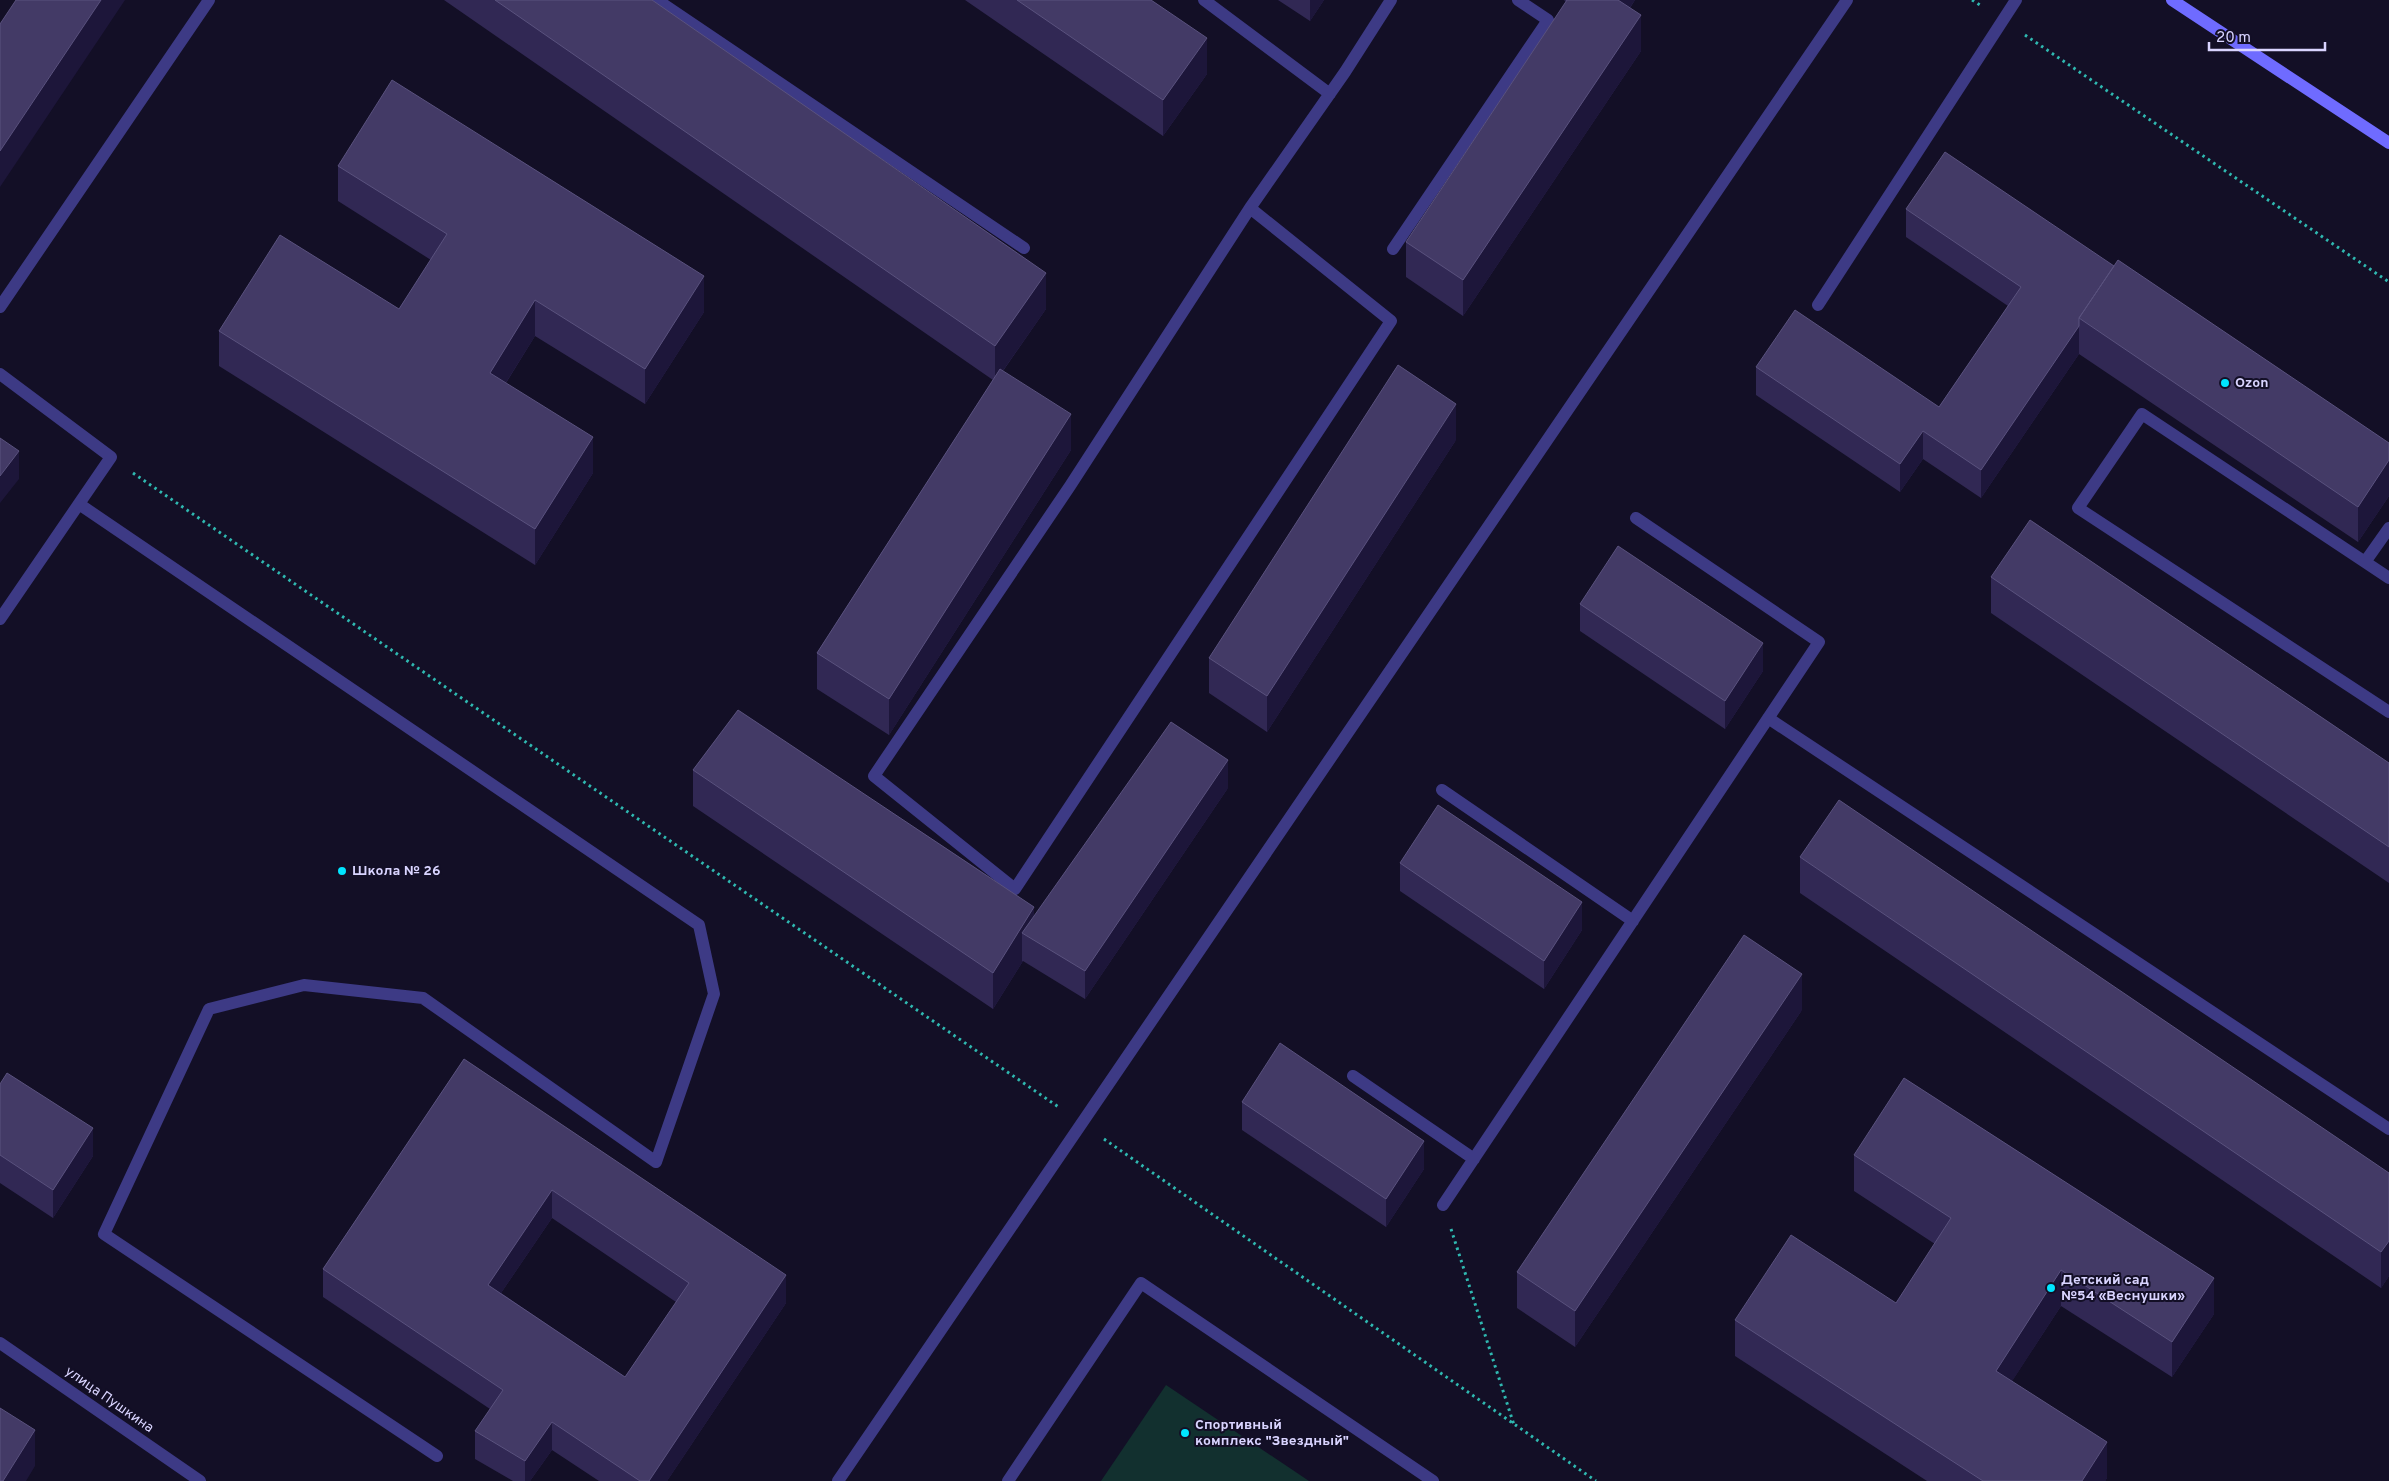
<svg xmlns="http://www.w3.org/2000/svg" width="2389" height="1481" viewBox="0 0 2389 1481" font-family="Overpass,sans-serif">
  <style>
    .green { fill: #12302f }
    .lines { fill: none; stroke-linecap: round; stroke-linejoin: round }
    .path { stroke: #2fb8b0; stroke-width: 3; stroke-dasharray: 2.5 4; stroke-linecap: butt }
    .lane { stroke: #3d3a85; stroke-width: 12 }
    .street { stroke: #3d3a85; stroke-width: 12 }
    .secondary { stroke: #6f6bff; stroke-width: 12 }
    .wall { fill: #312854; fill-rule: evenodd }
    .shaded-wall { fill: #1d163a }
    .building { fill: #433a66; stroke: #5a527e; fill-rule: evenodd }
    .poi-dot { fill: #00e5ff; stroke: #130f26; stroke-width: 2 }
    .labels { text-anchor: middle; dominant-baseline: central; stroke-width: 4; stroke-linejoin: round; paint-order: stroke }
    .poi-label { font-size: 14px; font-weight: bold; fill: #d9d4ff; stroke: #130f26; text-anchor: start }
    .street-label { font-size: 14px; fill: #d9d4ff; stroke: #130f26 }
  </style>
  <rect width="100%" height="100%" fill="#130f26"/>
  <path class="green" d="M1166 1385 1309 1481H1101Z"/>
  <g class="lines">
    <path class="path" d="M1972 0 1980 5
      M2025 35 2389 282
      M133 473 1060 1108
      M1104 1139 1596 1481
      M1451 1229 1514 1425"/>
    <path class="lane" d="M657 0 1024 248
      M1204 0 1330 94
      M1250 208 1391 321 1015 889 874 776 1070 486 1250 208 1345 72 1391 0
      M1393 249 1548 20 1518 0
      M1818 305 2016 0
      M0 307 209 0
      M0 374 111 457 0 619
      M79 504 699 925 714 994 656 1162 423 998 304 985 209 1009 104 1234 437 1456
      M2389 528 2365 562 2142 414 2078 508 2389 712
      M2365 562 2389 578
      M1768 718 2389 1129
      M1442 790 1633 921
      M1353 1076 1474 1159
      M1443 1205 1819 642 1636 518
      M1008 1481 1141 1283 1433 1481"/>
    <path class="street" d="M0 1343 200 1481
      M838 1481 1847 0"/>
    <path class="secondary" d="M2172 0 2389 143"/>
  </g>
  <path class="wall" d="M444 0H652L1046 309 1003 371 1071 450 889 735 817 689V653L993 380Z
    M965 0H1151L1207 74 1163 136Z
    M1278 0H1324L1310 21Z
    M1564 0H1635L1630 8 1641 51 1463 316 1406 277V242L1566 2Z
    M338 166 704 312 645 404 535 336 506 383 593 473 535 565 219 366V331L399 309 431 260 338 201Z
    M1906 209 2114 266 2389 443V496L2358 542 2079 354 1981 498 1923 459 1900 492 1756 395V367L1939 407 2008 306 1906 237Z
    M1456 440 1267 732 1209 693V658Z
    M1991 577 2389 763V883L1991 613Z
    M1580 604 1763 671 1725 729 1580 631Z
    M693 770 1034 916 1228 788 1085 999 1023 961 993 1009 693 806Z
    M1800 857 2389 1173V1276L2381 1288 1800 893Z
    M1400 863 1582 930 1544 989 1400 891Z
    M1802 1010 1575 1347 1517 1308V1272Z
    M464 1059 786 1303 667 1481H599L552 1450 530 1481H513L475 1459V1431L490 1409 323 1297V1269ZM552 1218 676 1302 625 1377 501 1293Z
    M0 1084 93 1156 53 1218 0 1183Z
    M1242 1102 1424 1169 1386 1227 1242 1130Z
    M1854 1155 2214 1314 2172 1377 2061 1306 2012 1381 2107 1478 2105 1481H1927L1735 1356V1320L1896 1303 1935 1244 1854 1191Z"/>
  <path class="shaded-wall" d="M101 0H125L0 187V151Z
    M1310 0H1324L1310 21Z
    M1616 0H1635L1613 32Z
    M1641 15V51L1463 316V280Z
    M1207 38V74L1163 136V100Z
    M1046 273V309L995 382V346Z
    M704 276V312L645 404V369Z
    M535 300V336L490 408V373Z
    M2079 326V354L1981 498V470Z
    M1456 404V440L1267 732V696Z
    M1071 414V450L889 735V699Z
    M1923 431V459L1900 492V464Z
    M593 437V473L535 565V529Z
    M19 451V479L0 503V476Z
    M2389 460V496L2358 542V507Z
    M1763 643V671L1725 729V701Z
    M1228 760V788L1085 999V971Z
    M1582 902V930L1544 989V961Z
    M1034 907V940L1022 933V961H1023L993 1009V973Z
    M1802 974V1010L1575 1347V1311Z
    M93 1128V1156L53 1218V1190Z
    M1424 1141V1169L1386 1227V1199Z
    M552 1190V1218L488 1312V1285Z
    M2389 1241V1276L2381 1288V1252Z
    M2061 1270V1306L1996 1406V1371Z
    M786 1275V1303L667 1481H649Z
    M2214 1278V1314L2172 1377V1342Z
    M552 1422V1450L530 1481H525V1461Z
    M35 1430V1466L26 1481H3Z
    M2107 1442V1478L2105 1481H2082Z"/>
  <path class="building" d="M16 0H101L0 151V24Z
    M495 0H652L1046 273 995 346Z
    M1017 0H1151L1207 38 1163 100Z
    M1567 0H1618L1641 15 1463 280 1406 242Z
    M392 80 704 276 645 369 535 300 490 373 593 437 535 529 219 331 280 235 399 309 447 234 338 166Z
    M1945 152 2114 266 2079 318V326L1981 470 1923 431 1900 464 1756 367 1795 310 1939 407 2021 287 1906 209Z
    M2118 260 2389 443V460L2358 507 2079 318Z
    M1398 365 1456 404 1267 696 1209 658Z
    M1000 369 1071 414 889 699 817 653Z
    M0 438 19 451 0 476Z
    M2030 520 2389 763V847L1991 577Z
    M1618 546 1763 643 1725 701 1580 604Z
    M738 710 1034 907 993 973 693 770Z
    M1171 722 1228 760 1085 971 1022 933Z
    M1839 800 2389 1173V1241L2381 1252 1800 857Z
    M1438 805 1582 902 1544 961 1400 863Z
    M1744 935 1802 974 1575 1311 1517 1272Z
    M1280 1043 1424 1141 1386 1199 1242 1102Z
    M464 1059 786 1275 649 1481H640L552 1422 525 1461 475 1431 503 1390 323 1269ZM552 1190 689 1283 625 1377 488 1285Z
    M7 1073 93 1128 53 1190 0 1155V1084Z
    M1904 1078 2214 1278 2172 1342 2061 1270 1996 1371 2107 1442 2082 1481H1983L1735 1320 1791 1235 1896 1303 1951 1218 1854 1155Z
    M0 1408 35 1430 3 1481H0Z"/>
  <g class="poi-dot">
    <circle cx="2225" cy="383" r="5"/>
    <circle cx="342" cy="871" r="5"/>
    <circle cx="2051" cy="1288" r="5"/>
    <circle cx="1185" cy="1433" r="5"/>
  </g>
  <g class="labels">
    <g class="poi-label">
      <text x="2235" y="383">Ozon</text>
      <text x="352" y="871">Школа № 26</text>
      <text x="2061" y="1280">Детский сад<tspan x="2061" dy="16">№54 «Веснушки»</tspan></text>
      <text x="1195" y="1425">Спортивный<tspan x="1195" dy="16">комплекс "Звездный"</tspan></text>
    </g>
    <g class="street-label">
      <text transform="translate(109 1400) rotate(35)">улица Пушкина</text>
    </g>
  </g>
  <path d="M2209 42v8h116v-8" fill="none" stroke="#d9d4ff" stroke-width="2.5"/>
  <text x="2216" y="42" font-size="15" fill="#d9d4ff" stroke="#130f26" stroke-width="4" paint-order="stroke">20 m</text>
</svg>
